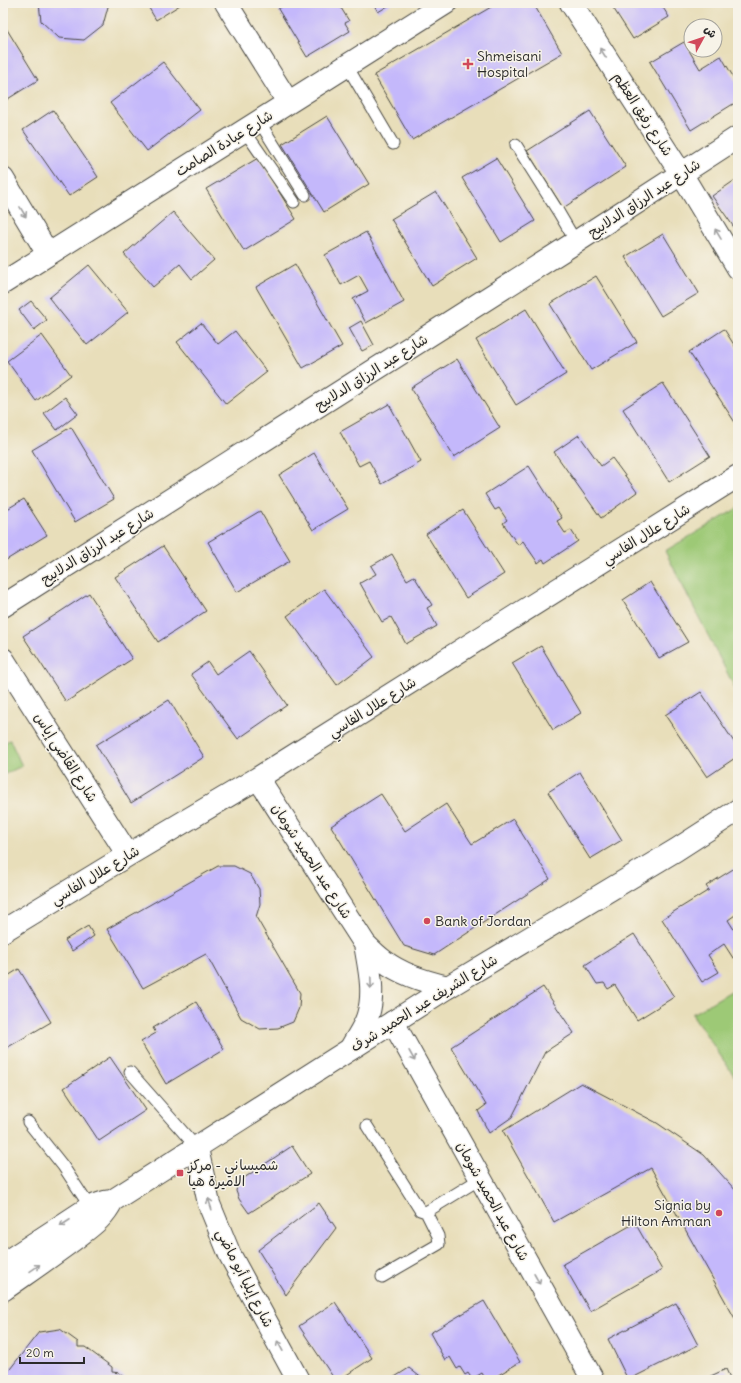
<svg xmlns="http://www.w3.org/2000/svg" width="741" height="1383" viewBox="0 0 741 1383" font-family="Delius,'Playpen Sans Arabic',sans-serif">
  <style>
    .green { fill: #9dc976; stroke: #647a50 }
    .building { fill: #c4b8fb }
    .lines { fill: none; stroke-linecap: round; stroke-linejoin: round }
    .lane-casing { stroke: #474640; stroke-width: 13 }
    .street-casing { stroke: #474640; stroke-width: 24 }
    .secondary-casing { stroke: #474640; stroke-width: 24 }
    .lane { stroke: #fff; stroke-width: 11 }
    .street { stroke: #fff; stroke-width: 22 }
    .secondary { stroke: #fff; stroke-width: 22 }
    .oneway { stroke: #a0a0a0 }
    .poi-dot { fill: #d1495b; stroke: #f7f3e8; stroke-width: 1.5 }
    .labels { text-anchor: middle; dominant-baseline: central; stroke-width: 3; stroke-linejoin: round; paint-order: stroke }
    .poi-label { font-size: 14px; fill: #2b2b2b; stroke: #f7f3e8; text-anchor: start }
    .street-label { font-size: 14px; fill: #2b2b2b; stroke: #f7f3e8 }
  </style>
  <rect width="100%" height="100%" fill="#f7f3e8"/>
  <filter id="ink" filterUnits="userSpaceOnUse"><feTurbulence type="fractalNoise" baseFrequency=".025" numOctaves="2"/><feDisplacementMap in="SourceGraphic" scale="8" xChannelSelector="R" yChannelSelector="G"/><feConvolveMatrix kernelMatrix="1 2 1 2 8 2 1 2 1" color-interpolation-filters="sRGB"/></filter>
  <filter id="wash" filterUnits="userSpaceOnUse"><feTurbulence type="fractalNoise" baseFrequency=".012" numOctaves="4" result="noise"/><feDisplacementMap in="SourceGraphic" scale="16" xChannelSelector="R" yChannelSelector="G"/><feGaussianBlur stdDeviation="0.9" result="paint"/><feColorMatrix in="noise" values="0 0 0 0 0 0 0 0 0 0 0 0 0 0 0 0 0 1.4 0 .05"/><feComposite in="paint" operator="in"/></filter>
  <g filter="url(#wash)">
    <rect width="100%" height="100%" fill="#e8deba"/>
    <path class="green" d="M738 508V694L665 551Z
      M10 740 22 766 3 775V743Z
      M738 987V1075L735 1077 692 1014Z"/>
    <g id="blocks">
      <path class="building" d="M39 3H109L103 25 84 40 59 38 41 21Z
        M146 3H179L180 5 156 20Z
        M288 3H338L349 21 345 23 350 31 307 57 278 9Z
        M373 3H393L378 12Z
        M498 3H533L562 53 412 140 374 75Z
        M610 3H660L669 17 633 39Z
        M3 23 38 80 3 102Z
        M684 42 700 69 721 56 738 85V101L691 130 650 62Z
        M163 62 200 110 147 151 110 103Z
        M53 110 98 177 69 196 23 130Z
        M590 111 626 167 563 208 527 151Z
        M327 116 369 184 324 212 282 144Z
        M258 158 296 219 244 251 206 189Z
        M496 158 535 221 501 242 462 178Z
        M738 178V233L712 196Z
        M436 192 477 258 432 286 391 219Z
        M173 212 214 260 192 279 180 264 153 287 124 254Z
        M366 232 404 302 366 323 353 299 368 291 359 275 341 285 325 255Z
        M663 234 699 293 661 316 625 257Z
        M295 264 342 346 303 368 256 287Z
        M89 265 128 312 87 345 49 298Z
        M596 276 637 342 591 370 550 304Z
        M31 301 47 320 34 330 19 310Z
        M526 309 566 374 516 405 476 340Z
        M361 321 374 345 362 351 349 328Z
        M201 323 218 344 235 331 267 372 226 404 177 342Z
        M724 329 738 351V427L689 352Z
        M42 335 71 375 36 401 7 361Z
        M457 359 500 428 454 457 411 388Z
        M663 383 710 456 669 482 623 409Z
        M65 397 78 414 57 430 44 413Z
        M389 404 421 462 382 484 369 461 359 466 340 432Z
        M71 427 114 499 75 522 32 450Z
        M579 435 601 466 612 458 637 492 601 518 554 452Z
        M314 453 348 509 313 530 279 475Z
        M529 466 562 518 557 521 565 533 571 530 578 541 545 563 543 559 538 563 523 541 518 545 503 523 507 520 499 508 495 510 485 494Z
        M24 499 47 535 3 562V509L4 511Z
        M463 510 504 574 466 598 426 534Z
        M260 511 290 561 237 592 208 542Z
        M163 546 206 611 158 642 115 577Z
        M392 554 407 580 414 576 432 605 427 608 437 626 406 644 391 617 382 622 360 583 376 574 371 566Z
        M650 582 688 642 659 658 623 600Z
        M324 589 374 657 337 685 287 616Z
        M89 593 132 659 66 702 23 636Z
        M541 646 581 713 553 730 512 663Z
        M249 651 287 705 238 739 191 674 208 662 216 674Z
        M701 692 738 748V756L707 777 665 715Z
        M169 700 204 757 131 803 96 745Z
        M580 772 622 840 590 859 548 792Z
        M381 794 405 831 446 804 472 844 513 819 550 879 434 955 404 946 331 826Z
        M218 866H234L250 874 259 889 260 904 256 917 300 993 299 1008 293 1022 278 1028 260 1029 241 1018 206 954 143 988 107 929Z
        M738 866V913L728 920 738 936V955L733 958 724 944 708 955 719 972 702 982 662 919 709 890 706 886Z
        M88 926 94 936 72 951 65 940Z
        M634 934 674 997 637 1020 615 985 608 989 604 983 597 984 585 965Z
        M19 969 51 1022 3 1050V979Z
        M543 987 574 1033 545 1052 512 1117 489 1133 478 1111 486 1105 451 1047Z
        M196 1002 224 1049 166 1084 141 1042 156 1033 153 1028Z
        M110 1057 146 1110 99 1141 64 1088Z
        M581 1083 657 1123 704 1155 737 1192 738 1324 651 1168 554 1222 503 1131Z
        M292 1146 310 1174 249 1213 239 1199 236 1191 238 1182Z
        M319 1203 336 1228 286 1295 258 1250Z
        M635 1223 662 1270 590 1311 563 1264Z
        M484 1301 520 1362 490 1380H486L482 1373 472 1379 468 1373 465 1375 460 1367 457 1369 450 1357 445 1360 430 1333Z
        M335 1302 372 1358 339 1380H335L299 1326Z
        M676 1303 698 1345 628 1380 608 1339Z
        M60 1329 78 1342V1347H85L112 1367V1372L120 1373 128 1380H3V1378L39 1332Z
        M409 1368 424 1380H390Z
        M726 1369 731 1380H702Z"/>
    </g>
  </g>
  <g filter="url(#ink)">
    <use href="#blocks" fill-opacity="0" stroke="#474640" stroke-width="1"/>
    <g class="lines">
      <g class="lane-casing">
        <path id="lane" d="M347 66 393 144
          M259 121 305 195
          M244 130 294 202
          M516 145 559 213 576 242
          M130 1072 197 1148
          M28 1122 63 1166 90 1207
          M367 1126 420 1210 426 1212 480 1179
          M382 1277 439 1244 438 1236 426 1212"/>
      </g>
      <g class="street-casing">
        <path id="street" d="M226 3 288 102
          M571 3 682 175 738 268
          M3 179 48 254
          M3 283 446 3
          M3 606 576 242 738 137
          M3 659 128 855
          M258 778 365 944C371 950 377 956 384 961 402 975 426 982 448 987
          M3 931 128 855 258 778 738 476
          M393 1022 593 1380
          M351 1048C356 1038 365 1027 368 1015 375 992 369 968 365 944
          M197 1148 209 1204 230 1255 298 1380"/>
      </g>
      <g class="secondary-casing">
        <path id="secondary" d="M3 1264 90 1207 105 1202 112 1201 448 987 676 850 738 810
          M3 1290C27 1273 52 1256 76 1238 90 1227 104 1218 112 1201"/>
      </g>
      <use href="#lane" class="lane"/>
      <use href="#street" class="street"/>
      <use href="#secondary" class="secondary"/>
    </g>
    <defs><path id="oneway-shaft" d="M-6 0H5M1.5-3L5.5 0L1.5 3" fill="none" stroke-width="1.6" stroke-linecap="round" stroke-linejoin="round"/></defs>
    <g class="oneway">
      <use href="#oneway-shaft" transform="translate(603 53) rotate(-123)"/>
      <use href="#oneway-shaft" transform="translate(23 212) rotate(59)"/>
      <use href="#oneway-shaft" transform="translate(718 234) rotate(-121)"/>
      <use href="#oneway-shaft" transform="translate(371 983) rotate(88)"/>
      <use href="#oneway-shaft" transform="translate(412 1056) rotate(61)"/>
      <use href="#oneway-shaft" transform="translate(210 1204) rotate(-108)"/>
      <use href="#oneway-shaft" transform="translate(65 1223) rotate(147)"/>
      <use href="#oneway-shaft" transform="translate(35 1268) rotate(-35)"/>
      <use href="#oneway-shaft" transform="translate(537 1279) rotate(61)"/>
      <use href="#oneway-shaft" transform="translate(280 1346) rotate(-119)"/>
    </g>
  </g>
  <g class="poi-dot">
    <path d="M466 58h4v4h4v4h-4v4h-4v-4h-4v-4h4z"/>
    <circle cx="427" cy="921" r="4"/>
    <rect x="176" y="1169" width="8" height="8" rx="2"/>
    <circle cx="719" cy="1213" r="4"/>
  </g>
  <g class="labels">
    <g class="poi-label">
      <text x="477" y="56">Shmeisani<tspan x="477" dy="16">Hospital</tspan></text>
      <text x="435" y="921">Bank of Jordan</text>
      <text x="188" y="1165">شميساني - مركز<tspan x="188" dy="16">الاميرة هيا</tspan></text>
      <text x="711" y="1205" text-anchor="end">Signia by<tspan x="711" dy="16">Hilton Amman</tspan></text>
    </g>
    <g class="street-label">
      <text transform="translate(643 114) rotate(57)">شارع رفيق العظم</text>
      <text transform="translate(224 143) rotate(-32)">شارع عبادة الصامت</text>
      <text transform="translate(644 198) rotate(-33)">شارع عبد الرزاق الدلابيح</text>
      <text transform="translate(371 372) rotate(-32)">شارع عبد الرزاق الدلابيح</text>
      <text transform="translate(646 534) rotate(-32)">شارع علال الفاسي</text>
      <text transform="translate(97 546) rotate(-32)">شارع عبد الرزاق الدلابيح</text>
      <text transform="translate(372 707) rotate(-32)">شارع علال الفاسي</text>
      <text transform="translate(66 757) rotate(57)">شارع القاضي إياس</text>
      <text transform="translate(312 861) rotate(57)">شارع عبد الحميد شومان</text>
      <text transform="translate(95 875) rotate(-31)">شارع علال الفاسي</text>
      <text transform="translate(424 1003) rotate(-32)">شارع الشريف عبد الحميد شرف</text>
      <text transform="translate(493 1201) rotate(61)">شارع عبد الحميد شومان</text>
      <text transform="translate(245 1278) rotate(63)">شارع إيليا أبو ماضي</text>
    </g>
  </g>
  <rect width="741" height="1383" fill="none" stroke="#f7f3e8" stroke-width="16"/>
  <g transform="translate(703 38) rotate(50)"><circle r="19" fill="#f7f3e8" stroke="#a5a39c"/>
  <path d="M0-3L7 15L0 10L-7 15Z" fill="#d1495b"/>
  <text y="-6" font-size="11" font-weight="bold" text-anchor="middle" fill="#2b2b2b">ش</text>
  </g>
  <path d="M20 1357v6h64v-6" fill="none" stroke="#2b2b2b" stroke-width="2"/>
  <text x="26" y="1357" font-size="12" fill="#2b2b2b" stroke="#f7f3e8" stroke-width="3" paint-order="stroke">20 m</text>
</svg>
